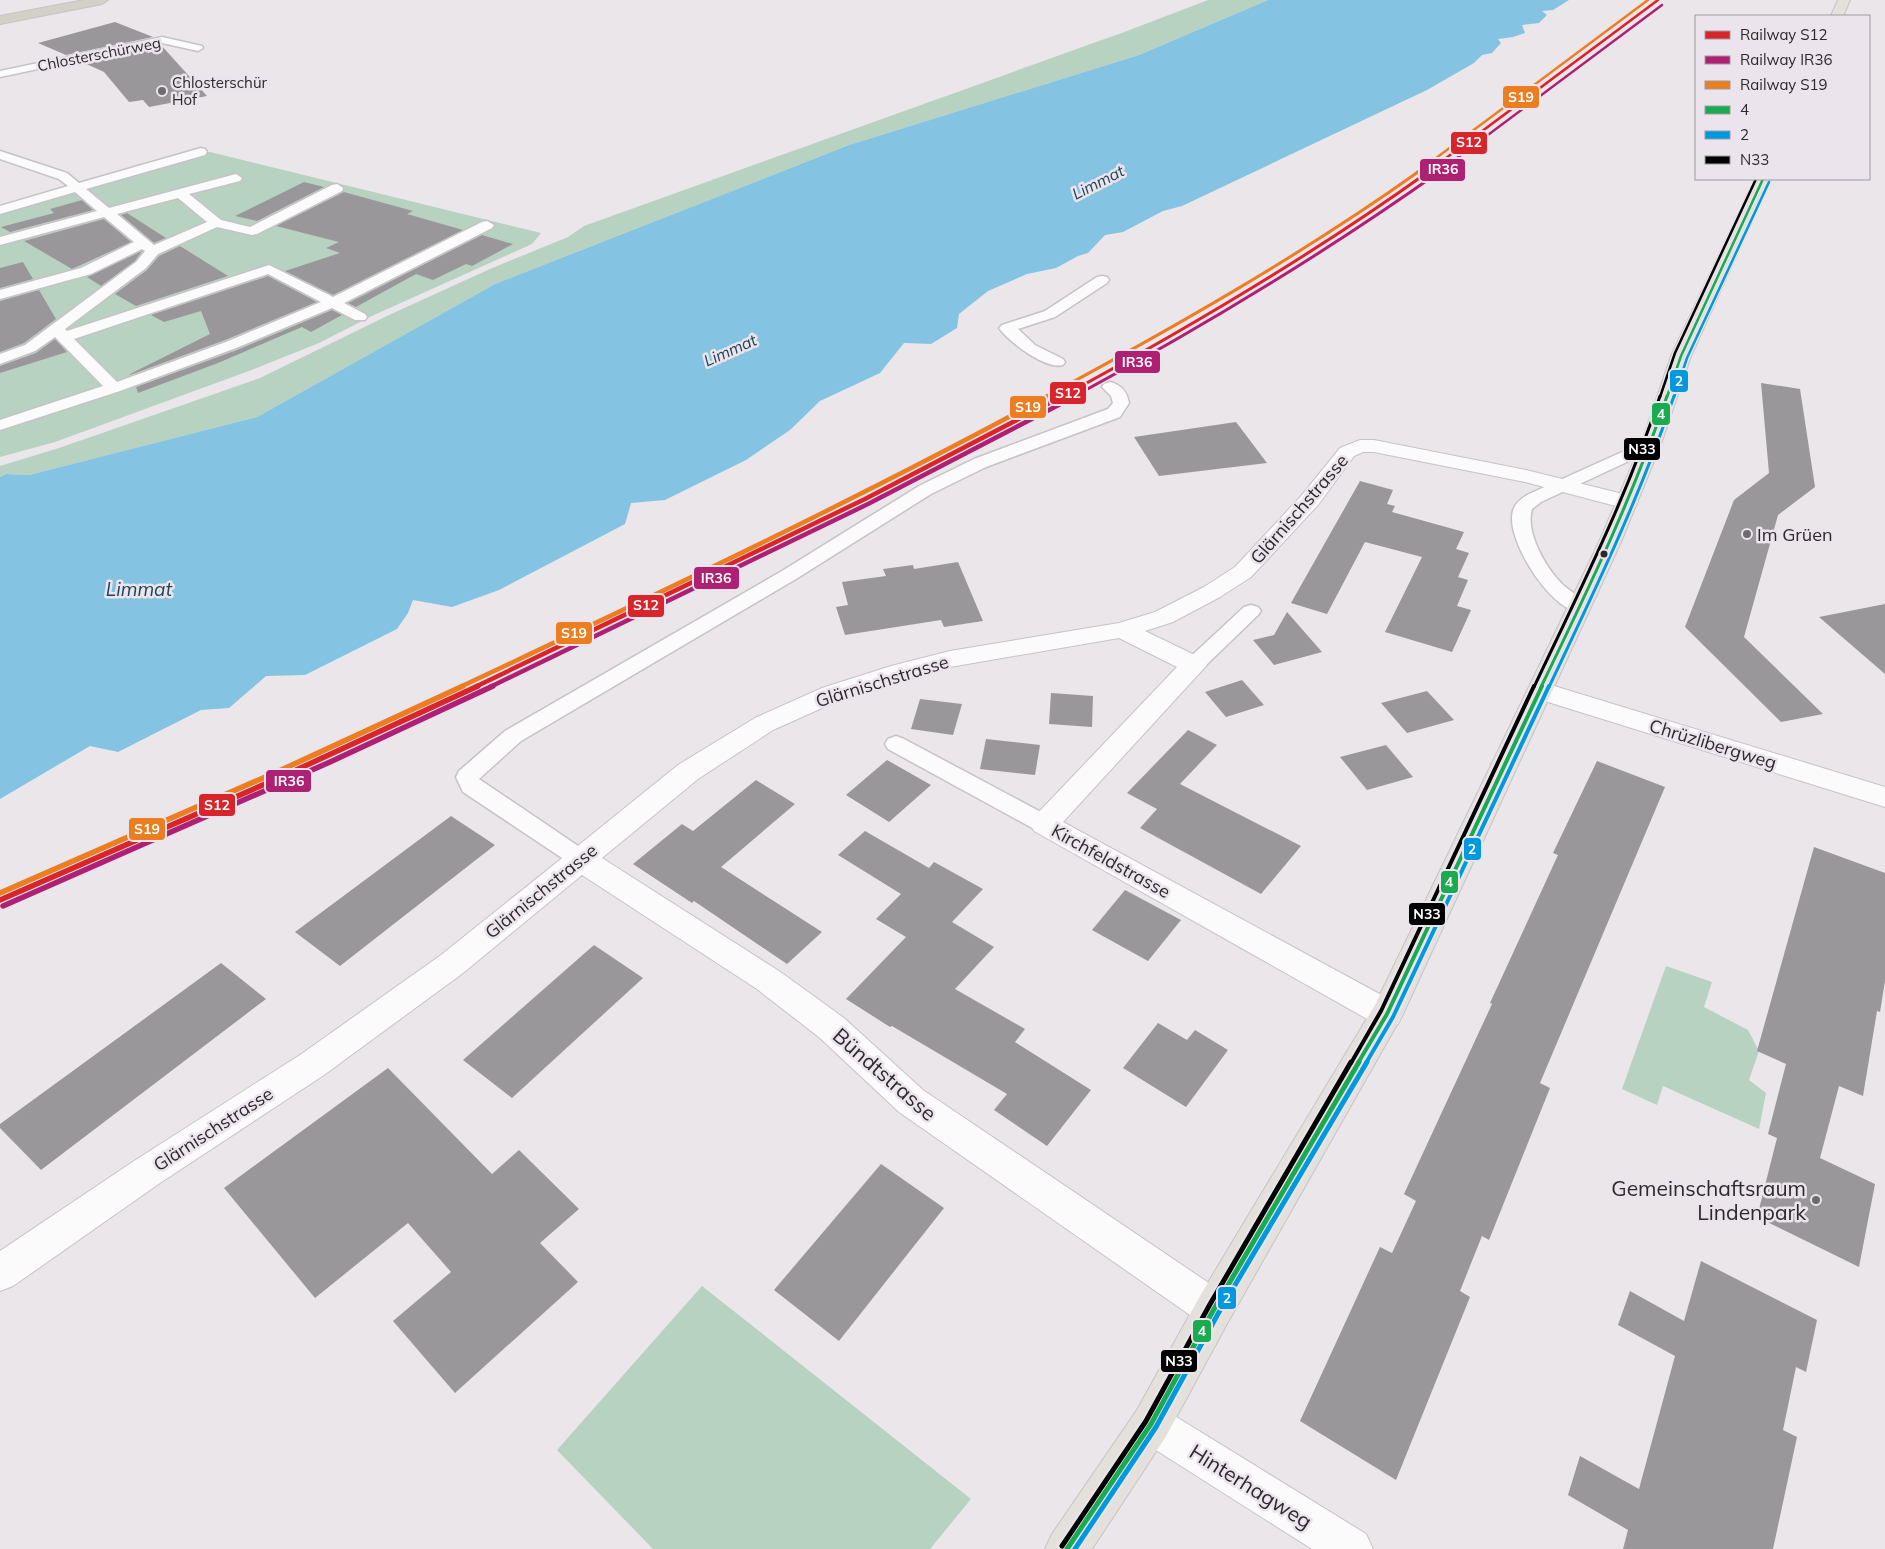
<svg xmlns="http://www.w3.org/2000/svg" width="1885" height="1549" viewBox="0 0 1885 1549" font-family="Mulish,sans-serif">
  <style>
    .green { fill: #b8d2c2 }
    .water { fill: #84c4e2 }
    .building { fill: #9a979a }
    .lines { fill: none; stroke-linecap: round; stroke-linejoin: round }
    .service-casing { stroke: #c6c3c6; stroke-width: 3 }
    .minor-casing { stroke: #c6c3c6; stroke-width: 2 }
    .primary-casing { stroke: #c6c3c6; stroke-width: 2 }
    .motorway-casing { stroke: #c6c3c6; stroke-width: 2 }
    .service { fill: #fcfbfc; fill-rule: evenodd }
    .minor { fill: #fcfbfc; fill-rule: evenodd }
    .primary { fill: #e4e1dc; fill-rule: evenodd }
    .motorway { fill: #d3d0c7; fill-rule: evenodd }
    .bus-1-far3-casing { stroke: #ebe4ec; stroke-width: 5 }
    .bus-1-far2-casing { stroke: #ebe4ec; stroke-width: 6 }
    .bus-1-far1-casing { stroke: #ebe4ec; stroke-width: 8 }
    .bus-1-casing { stroke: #ebe4ec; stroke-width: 9 }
    .bus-2-far3-casing { stroke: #ebe4ec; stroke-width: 5 }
    .bus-2-far2-casing { stroke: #ebe4ec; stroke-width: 6 }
    .bus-2-far1-casing { stroke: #ebe4ec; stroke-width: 8 }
    .bus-2-casing { stroke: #ebe4ec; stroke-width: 9 }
    .bus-3-far3-casing { stroke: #ebe4ec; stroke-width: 5 }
    .bus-3-far2-casing { stroke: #ebe4ec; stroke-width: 6 }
    .bus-3-far1-casing { stroke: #ebe4ec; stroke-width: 8 }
    .bus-3-casing { stroke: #ebe4ec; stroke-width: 9 }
    .bus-1-far3 { stroke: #1aaa50; stroke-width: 2.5 }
    .bus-1-far2 { stroke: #1aaa50; stroke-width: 3 }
    .bus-1-far1 { stroke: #1aaa50; stroke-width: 4 }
    .bus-1 { stroke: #1aaa50; stroke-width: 5 }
    .bus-2-far3 { stroke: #0099df; stroke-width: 2.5 }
    .bus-2-far2 { stroke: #0099df; stroke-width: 3 }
    .bus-2-far1 { stroke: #0099df; stroke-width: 4 }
    .bus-2 { stroke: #0099df; stroke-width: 5 }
    .bus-3-far3 { stroke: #000; stroke-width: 2.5 }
    .bus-3-far2 { stroke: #000; stroke-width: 3 }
    .bus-3-far1 { stroke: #000; stroke-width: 4 }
    .bus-3 { stroke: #000; stroke-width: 5 }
    .rail-1-far3-casing { stroke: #ebe4ec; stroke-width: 4.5 }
    .rail-1-far2-casing { stroke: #ebe4ec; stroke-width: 5.5 }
    .rail-1-far1-casing { stroke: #ebe4ec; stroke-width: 8 }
    .rail-1-casing { stroke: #ebe4ec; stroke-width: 9 }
    .rail-2-far3-casing { stroke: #ebe4ec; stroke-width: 4.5 }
    .rail-2-far2-casing { stroke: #ebe4ec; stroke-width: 5.5 }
    .rail-2-far1-casing { stroke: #ebe4ec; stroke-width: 8 }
    .rail-2-casing { stroke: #ebe4ec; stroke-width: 9 }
    .rail-3-far3-casing { stroke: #ebe4ec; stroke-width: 4.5 }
    .rail-3-far2-casing { stroke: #ebe4ec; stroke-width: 5.5 }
    .rail-3-far1-casing { stroke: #ebe4ec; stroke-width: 8 }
    .rail-3-casing { stroke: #ebe4ec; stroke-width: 9 }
    .rail-1-far3 { stroke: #d8242b; stroke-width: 2.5 }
    .rail-1-far2 { stroke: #d8242b; stroke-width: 3 }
    .rail-1-far1 { stroke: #d8242b; stroke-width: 4.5 }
    .rail-1 { stroke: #d8242b; stroke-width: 5.5 }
    .rail-2-far3 { stroke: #ae2071; stroke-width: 2.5 }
    .rail-2-far2 { stroke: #ae2071; stroke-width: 3 }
    .rail-2-far1 { stroke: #ae2071; stroke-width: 4.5 }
    .rail-2 { stroke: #ae2071; stroke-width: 5.5 }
    .rail-3-far3 { stroke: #eb7e21; stroke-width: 2.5 }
    .rail-3-far2 { stroke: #eb7e21; stroke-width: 3 }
    .rail-3-far1 { stroke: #eb7e21; stroke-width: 4.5 }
    .rail-3 { stroke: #eb7e21; stroke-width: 5.5 }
    .poi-dot { fill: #6e6b6e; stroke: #ebe4ec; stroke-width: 2 }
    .bus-dot { fill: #2c292c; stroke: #ebe4ec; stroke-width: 2 }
    .labels { text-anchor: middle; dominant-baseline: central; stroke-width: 5; stroke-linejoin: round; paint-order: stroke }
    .far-street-label { font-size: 15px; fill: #2c292c; stroke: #ebe4ec }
    .far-poi-label { font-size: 15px; fill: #2c292c; stroke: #ebe4ec; text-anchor: start }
    .far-water-label { font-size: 16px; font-style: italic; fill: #1c4456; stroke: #ebe4ec }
    .street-label { font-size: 18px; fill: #2c292c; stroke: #ebe4ec }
    .poi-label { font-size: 18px; fill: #2c292c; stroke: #ebe4ec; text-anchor: start }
    .water-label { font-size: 19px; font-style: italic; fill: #1c4456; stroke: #ebe4ec }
    .near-street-label { font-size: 21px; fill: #2c292c; stroke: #ebe4ec }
    .near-poi-label { font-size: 21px; fill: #2c292c; stroke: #ebe4ec; text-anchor: end }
    .line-badge { stroke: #ebe4ec; stroke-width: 2 }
    .badge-label { font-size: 14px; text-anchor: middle; font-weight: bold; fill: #fff }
  </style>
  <rect width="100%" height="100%" fill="#eae6ea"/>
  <path class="green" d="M1208 0H1268L1139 55 849 145 495 284 257 417 29 475 6 474 0 477V466L59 448 260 378 389 315 490 269 568 237 584 226 1127 31Z
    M210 152 541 233 532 244 374 315 319 343 249 371 55 442 0 457V213Z
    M1666 966 1712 982 1704 1007 1748 1030 1759 1051 1749 1080 1766 1093 1759 1129 1663 1086 1657 1105 1622 1089Z
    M702 1286 971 1499 930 1549H653L557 1450Z"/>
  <path class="water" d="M1268 0H1569L1553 10 1542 11 1547 15 1539 23 1522 25 1525 33 1513 37 1498 39 1501 43 1492 53 1482 55 1474 63 1427 90 1182 206 1163 211 1123 232 1105 235 1088 253 1078 256 1056 268 1027 274 988 291 959 314 957 328 931 344 904 343 880 373 820 401 790 430 746 460 665 500 631 503 625 524 499 590 452 607 413 600 408 613 397 629 305 675 266 676 229 708 201 710 118 752 90 746 0 799V477L6 474 29 475 257 417 495 284 849 145 1139 55Z"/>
  <path class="building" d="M115 22 153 37 66 55 38 43Z
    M161 45 207 96 149 107 143 100 129 102 104 72 82 62Z
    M304 182 324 187 257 221 235 216Z
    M344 192 413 211 407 214 463 230 333 295 285 271 340 253 326 248 339 242 276 226Z
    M82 200 93 210 10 232 1 227 54 213 50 209Z
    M127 213 166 238 154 243 121 215Z
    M104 219 131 242 72 269 24 241Z
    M482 235 513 244 472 266 466 264 433 280 416 274 356 307 348 303Z
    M180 246 228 276 136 306 115 294 147 270 159 256Z
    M142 251 135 261 101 286 87 277Z
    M23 262 33 279 0 288V268Z
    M268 276 317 302 225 340 130 375V374L210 334 201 311 164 322 151 315Z
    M39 290 56 319 24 343 0 352V301Z
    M332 310 342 315 311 332 302 327 218 363 138 393 136 387 237 350Z
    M55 339 67 352 0 373V366L36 353Z
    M1761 383 1800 389 1815 487 1778 515 1744 637 1823 714 1781 722 1685 627 1734 500 1769 473Z
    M1236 422 1267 463 1159 476 1134 437Z
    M1360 481 1393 490 1387 504 1395 506 1392 512 1464 532 1456 549 1469 553 1458 577 1468 580 1457 606 1471 610 1452 652 1385 632 1422 557 1365 542 1327 614 1291 603Z
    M958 562 983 621 944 627 941 620 845 635 836 607 848 605 842 582 886 576 883 569 913 565 914 569Z
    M1885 604V674L1819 617Z
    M1287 612 1322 652 1274 665 1253 640 1274 635Z
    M1242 680 1264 705 1226 717 1205 692Z
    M1427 691 1454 720 1407 733 1381 703Z
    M1051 693 1093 696 1092 727 1049 724Z
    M920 699 962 704 953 735 911 729Z
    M1188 730 1217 745 1180 784 1301 846 1261 894 1140 828 1157 809 1127 793Z
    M986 739 1040 745 1035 775 980 769Z
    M1386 745 1413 777 1367 790 1340 757Z
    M887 760 931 785 889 822 846 795Z
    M1597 761 1665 787 1540 1083 1550 1088 1489 1240 1482 1236 1460 1291 1470 1297 1396 1480 1300 1421 1380 1247 1392 1253 1416 1201 1404 1194 1492 1004 1490 1003 1558 855 1553 853Z
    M756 780 795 804 721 867 822 932 787 964 694 901 692 903 633 864 682 824 693 831Z
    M451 816 495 845 340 966 295 932Z
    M865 831 929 868 934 862 983 889 952 922 994 947 955 989 1025 1029 1015 1042 1091 1090 1047 1146 994 1110 1007 1094 892 1026 890 1027 846 999 906 937 876 919 901 894 838 855Z
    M1814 847 1885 873V981L1880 1012 1877 1011 1863 1096 1839 1086 1820 1158 1875 1184 1859 1267 1757 1217 1777 1138 1768 1134 1786 1064 1757 1051Z
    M1125 890 1181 920 1148 961 1092 930Z
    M594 945 643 978 512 1098 463 1060Z
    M221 963 266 999 41 1170 0 1128V1124Z
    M1158 1023 1187 1040 1195 1030 1228 1050 1186 1107 1123 1068Z
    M388 1068 492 1174 519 1150 579 1209 540 1243 578 1282 455 1393 393 1321 451 1272 408 1223 315 1298 224 1188Z
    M881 1164 944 1208 839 1341 774 1290Z
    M1701 1261 1817 1320 1806 1372 1796 1367 1783 1430 1797 1437 1773 1549H1623L1628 1530 1568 1495 1580 1456 1639 1489 1675 1356 1618 1325 1630 1291 1684 1321Z"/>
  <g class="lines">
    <g class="service-casing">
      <path id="service" d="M162 37 202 46 203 48 198 51 162 43 0 77V71Z
        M201 148 205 149 207 152 205 155 86 189 109 208 236 174 242 178 240 181 189 194 221 220 250 227 332 185 337 184 343 188 342 191 257 234 252 235 217 227 158 254 146 268 65 329 67 331 269 265 333 297 482 222 487 221 494 225 492 228 344 303 365 314 367 317 365 320H355L332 308 236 348 120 391 0 430V420L103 386 55 337 35 351 0 364V354L25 345 136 262 145 251 142 249 91 274 0 299V290L81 268 134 242 104 217 0 245V237L97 211 75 192 0 214V206L68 186 59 179 0 159V151L67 173 79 183ZM178 198 207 222 154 245 117 214ZM268 274 321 302 226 342 117 382 74 339Z
        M1102 276 1107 277 1109 280 1107 283 1055 317 1018 329 1035 345 1063 359 1065 362 1063 365C1046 370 1009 342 999 328L1002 325 1045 311 1097 277Z
        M1110 382C1122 385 1127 392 1129 403L1120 417 986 467 931 494 796 579 521 741 479 779 587 852 591 858 587 864 579 867 571 864 463 792 456 777 459 771 505 731 782 571 919 486 974 459 1108 409 1113 403 1111 396 1102 387 1104 384Z
        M1651 439 1657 440 1660 444 1657 448 1541 502 1532 509C1525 533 1546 568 1562 584 1571 592 1582 598 1589 608L1586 612C1556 620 1504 539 1513 511 1515 503 1522 498 1529 494Z
        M1251 605 1258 607 1261 611 1258 615 1201 670 1194 672 1187 670 1184 665 1187 660 1244 607Z
        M896 736 904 739 1052 818 1056 824 1052 830 1044 833 1036 830 888 749 885 744 888 739Z"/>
    </g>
    <g class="minor-casing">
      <path id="minor" d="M1360 440H1374L1526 470 1635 497 1638 502 1635 507 1627 509 1525 482 1374 452H1363L1354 456 1318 505 1251 577 1220 597 1173 622 1145 631 1203 659 1207 665 1063 822 1398 1004 1403 1014 1398 1024 1387 1027 1376 1024 1034 831 1030 824 1034 817 1177 667 1119 638 950 667 840 700 773 730 698 779 602 858 779 971 844 1018 923 1090 1228 1296 1233 1309 1228 1322 1214 1328 1200 1322 899 1112 820 1038 757 989 582 875 463 973 324 1075 160 1183 13 1286 0 1291V1251L134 1161 300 1055 441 955 566 855 569 850 574 849 678 765 755 718 822 688 891 666 950 651 1119 623 1155 612 1204 587 1235 567 1302 495 1340 448Z
        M1541 682 1885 787V807L1532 697 1528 691 1532 685Z
        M1151 1404 1165 1410 1366 1534 1373 1549H1312L1137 1438 1131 1424 1137 1410Z"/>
    </g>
    <g class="primary-casing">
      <path id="primary" d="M1838 0H1850L1843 16H1831Z
        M1755 179H1771L1691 356 1661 444 1621 542 1403 1014 1228 1322 1165 1438 1092 1549H1045L1052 1534 1137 1410 1200 1296 1375 1005 1599 542 1641 444 1671 356Z"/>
    </g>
    <g class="motorway-casing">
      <path id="motorway" d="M84 0H108L102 4 0 24V16Z"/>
    </g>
    <use href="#service" class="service"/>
    <use href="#minor" class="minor"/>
    <use href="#primary" class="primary"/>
    <use href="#motorway" class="motorway"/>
    <g class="bus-1-far3-casing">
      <path id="bus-1-far3" d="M1667 397 1681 356 1763 179"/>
    </g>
    <g class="bus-1-far2-casing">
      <path id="bus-1-far2" d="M1541 687C1587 592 1633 497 1667 396"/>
    </g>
    <g class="bus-1-far1-casing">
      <path id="bus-1-far1" d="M1358 1063 1387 1014 1542 686"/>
    </g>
    <g class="bus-1-casing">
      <path id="bus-1" d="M1067 1549 1151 1424 1214 1309 1359 1062"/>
    </g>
    <g class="bus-2-far3-casing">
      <path id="bus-2-far3" d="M1674 397 1687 358 1769 182"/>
    </g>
    <g class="bus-2-far2-casing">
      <path id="bus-2-far2" d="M1549 687C1594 592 1640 497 1674 396"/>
    </g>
    <g class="bus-2-far1-casing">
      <path id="bus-2-far1" d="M1366 1063 1393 1017 1549 686"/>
    </g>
    <g class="bus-2-casing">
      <path id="bus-2" d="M1075 1549 1156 1427 1219 1312 1367 1062"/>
    </g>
    <g class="bus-3-far3-casing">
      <path id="bus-3-far3" d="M1660 397 1675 353 1756 179"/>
    </g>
    <g class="bus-3-far2-casing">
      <path id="bus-3-far2" d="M1534 687C1579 592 1627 497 1660 396"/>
    </g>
    <g class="bus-3-far1-casing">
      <path id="bus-3-far1" d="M1351 1063 1381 1011 1534 686"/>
    </g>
    <g class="bus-3-casing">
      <path id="bus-3" d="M1062 1546 1146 1421 1209 1306 1351 1062"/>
    </g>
    <use href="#bus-1-far3" class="bus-1-far3"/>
    <use href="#bus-1-far2" class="bus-1-far2"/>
    <use href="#bus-1-far1" class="bus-1-far1"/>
    <use href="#bus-1" class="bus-1"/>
    <use href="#bus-2-far3" class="bus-2-far3"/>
    <use href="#bus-2-far2" class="bus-2-far2"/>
    <use href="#bus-2-far1" class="bus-2-far1"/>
    <use href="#bus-2" class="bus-2"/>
    <use href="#bus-3-far3" class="bus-3-far3"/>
    <use href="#bus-3-far2" class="bus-3-far2"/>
    <use href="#bus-3-far1" class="bus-3-far1"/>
    <use href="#bus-3" class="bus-3"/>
    <g class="rail-1-far3-casing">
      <path id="rail-1-far3" d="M1426 173 1658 0"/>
    </g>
    <g class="rail-1-far2-casing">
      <path id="rail-1-far2" d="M1061 397C1187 329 1311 256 1428 172"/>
    </g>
    <g class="rail-1-far1-casing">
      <path id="rail-1-far1" d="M475 687 865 499 1063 396"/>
    </g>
    <g class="rail-1-casing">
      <path id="rail-1" d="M0 900 281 777 478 686"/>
    </g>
    <g class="rail-2-far3-casing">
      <path id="rail-2-far3" d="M1437 173 1662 5"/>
    </g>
    <g class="rail-2-far2-casing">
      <path id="rail-2-far2" d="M1073 397C1199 329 1322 255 1439 172"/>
    </g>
    <g class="rail-2-far1-casing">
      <path id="rail-2-far1" d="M490 687 868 504 1076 396"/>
    </g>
    <g class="rail-2-casing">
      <path id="rail-2" d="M3 906 330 762 493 686"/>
    </g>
    <g class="rail-3-far3-casing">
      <path id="rail-3-far3" d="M1416 173 1648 0"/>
    </g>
    <g class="rail-3-far2-casing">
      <path id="rail-3-far2" d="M1045 397C1173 328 1300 256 1418 172"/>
    </g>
    <g class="rail-3-far1-casing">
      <path id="rail-3-far1" d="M460 687C658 594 856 500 1048 396"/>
    </g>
    <g class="rail-3-casing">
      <path id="rail-3" d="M0 893 279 771 463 686"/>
    </g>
    <use href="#rail-1-far3" class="rail-1-far3"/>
    <use href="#rail-1-far2" class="rail-1-far2"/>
    <use href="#rail-1-far1" class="rail-1-far1"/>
    <use href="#rail-1" class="rail-1"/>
    <use href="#rail-2-far3" class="rail-2-far3"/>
    <use href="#rail-2-far2" class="rail-2-far2"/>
    <use href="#rail-2-far1" class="rail-2-far1"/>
    <use href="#rail-2" class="rail-2"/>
    <use href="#rail-3-far3" class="rail-3-far3"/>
    <use href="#rail-3-far2" class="rail-3-far2"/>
    <use href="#rail-3-far1" class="rail-3-far1"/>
    <use href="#rail-3" class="rail-3"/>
  </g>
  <g class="poi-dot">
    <circle cx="162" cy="91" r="5"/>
    <circle cx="1747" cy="534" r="5"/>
    <circle cx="1816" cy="1200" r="5"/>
  </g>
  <circle class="bus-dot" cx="1604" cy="554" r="4.5"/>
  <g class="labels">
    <g class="far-street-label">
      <text transform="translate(99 54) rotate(-11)">Chlosterschürweg</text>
    </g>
    <g class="far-poi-label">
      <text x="172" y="82">Chlosterschür<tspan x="172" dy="17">Hof</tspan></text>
    </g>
    <g class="far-water-label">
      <text transform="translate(1098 182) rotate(-27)">Limmat</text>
      <text transform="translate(730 350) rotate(-24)">Limmat</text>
    </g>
    <g class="street-label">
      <text transform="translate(1299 509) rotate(-49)">Glärnischstrasse</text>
      <text transform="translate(882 681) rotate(-17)">Glärnischstrasse</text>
      <text transform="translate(1713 744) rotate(17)">Chrüzlibergweg</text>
      <text transform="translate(1111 861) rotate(29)">Kirchfeldstrasse</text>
      <text transform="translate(541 891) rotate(-39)">Glärnischstrasse</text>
      <text transform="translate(213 1129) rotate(-33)">Glärnischstrasse</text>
    </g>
    <g class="poi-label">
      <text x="1757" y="534">Im Grüen</text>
    </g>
    <g class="water-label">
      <text x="139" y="589">Limmat</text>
    </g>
    <g class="near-street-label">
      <text transform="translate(885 1074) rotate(41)">Bündtstrasse</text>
      <text transform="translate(1251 1486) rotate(32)">Hinterhagweg</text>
    </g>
    <g class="near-poi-label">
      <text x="1806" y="1188">Gemeinschaftsraum<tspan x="1806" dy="24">Lindenpark</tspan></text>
    </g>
  </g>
  <g class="line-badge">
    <rect x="1502" y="85" width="38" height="24" rx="5" fill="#eb7e21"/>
    <rect x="1450" y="131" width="38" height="24" rx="5" fill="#d8242b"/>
    <rect x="1419" y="158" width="47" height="24" rx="5" fill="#ae2071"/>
    <rect x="1114" y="350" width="47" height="24" rx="5" fill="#ae2071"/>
    <rect x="1669" y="369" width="20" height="24" rx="5" fill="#0099df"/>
    <rect x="1049" y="381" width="38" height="24" rx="5" fill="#d8242b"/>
    <rect x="1009" y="395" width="38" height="24" rx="5" fill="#eb7e21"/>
    <rect x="1651" y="402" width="20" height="24" rx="5" fill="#1aaa50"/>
    <rect x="1623" y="437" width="38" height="24" rx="5" fill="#000"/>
    <rect x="693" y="566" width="47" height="24" rx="5" fill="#ae2071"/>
    <rect x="627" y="594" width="38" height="24" rx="5" fill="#d8242b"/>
    <rect x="555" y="621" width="38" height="24" rx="5" fill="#eb7e21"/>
    <rect x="265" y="769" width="47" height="24" rx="5" fill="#ae2071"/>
    <rect x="198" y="793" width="38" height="24" rx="5" fill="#d8242b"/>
    <rect x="128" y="817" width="38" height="24" rx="5" fill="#eb7e21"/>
    <rect x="1463" y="837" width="19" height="24" rx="5" fill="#0099df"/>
    <rect x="1440" y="870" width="19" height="24" rx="5" fill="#1aaa50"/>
    <rect x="1408" y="902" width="38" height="24" rx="5" fill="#000"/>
    <rect x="1217" y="1286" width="20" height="24" rx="5" fill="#0099df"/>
    <rect x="1192" y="1319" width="20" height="24" rx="5" fill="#1aaa50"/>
    <rect x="1160" y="1349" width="38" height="24" rx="5" fill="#000"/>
  </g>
  <g class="badge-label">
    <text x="1521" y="102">S19</text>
    <text x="1469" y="147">S12</text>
    <text x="1443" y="174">IR36</text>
    <text x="1137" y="367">IR36</text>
    <text x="1679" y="386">2</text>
    <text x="1068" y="398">S12</text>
    <text x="1028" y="412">S19</text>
    <text x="1661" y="419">4</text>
    <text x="1642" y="454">N33</text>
    <text x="716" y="583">IR36</text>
    <text x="646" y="610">S12</text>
    <text x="574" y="638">S19</text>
    <text x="289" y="786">IR36</text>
    <text x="217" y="810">S12</text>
    <text x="147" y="834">S19</text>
    <text x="1472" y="854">2</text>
    <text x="1449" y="887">4</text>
    <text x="1427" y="919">N33</text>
    <text x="1227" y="1303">2</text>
    <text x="1202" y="1336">4</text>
    <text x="1179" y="1366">N33</text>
  </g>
  <rect x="1695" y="15" width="175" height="165" fill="#ebe4ec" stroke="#9f999f"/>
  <rect x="1705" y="31" width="25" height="8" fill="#d8242b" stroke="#9f999f"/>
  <text x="1740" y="40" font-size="15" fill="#2c292c">Railway S12</text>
  <rect x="1705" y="56" width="25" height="8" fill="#ae2071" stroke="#9f999f"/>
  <text x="1740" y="65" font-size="15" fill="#2c292c">Railway IR36</text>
  <rect x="1705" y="81" width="25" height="8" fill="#eb7e21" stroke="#9f999f"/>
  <text x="1740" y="90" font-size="15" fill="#2c292c">Railway S19</text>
  <rect x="1705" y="106" width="25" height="8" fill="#1aaa50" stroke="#9f999f"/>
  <text x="1740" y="115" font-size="15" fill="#2c292c">4</text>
  <rect x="1705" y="131" width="25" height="8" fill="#0099df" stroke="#9f999f"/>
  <text x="1740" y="140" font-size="15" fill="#2c292c">2</text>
  <rect x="1705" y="156" width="25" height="8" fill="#000000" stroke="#9f999f"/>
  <text x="1740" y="165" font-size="15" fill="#2c292c">N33</text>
</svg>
